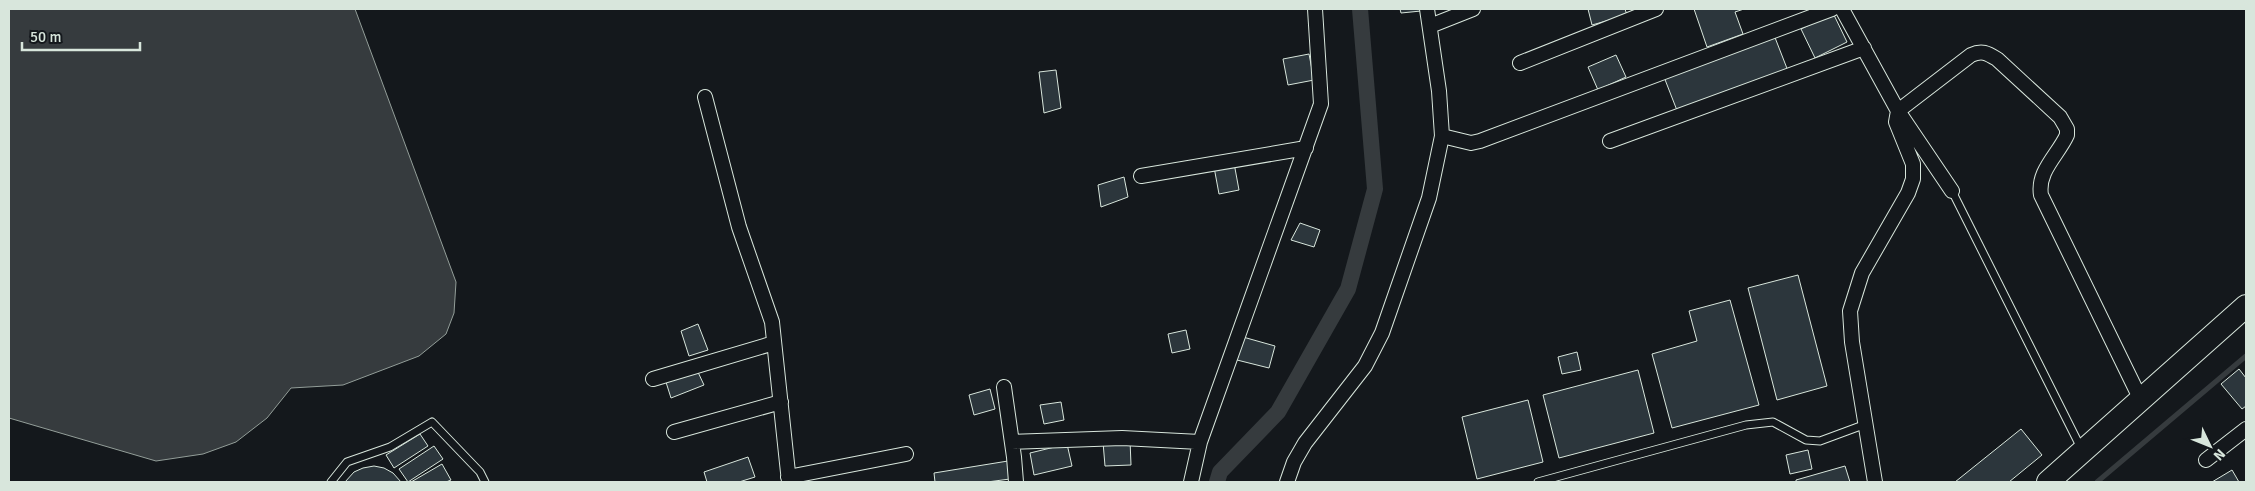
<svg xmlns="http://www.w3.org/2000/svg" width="2255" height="491" viewBox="0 0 2255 491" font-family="Signika,sans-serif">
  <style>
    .water { fill: #363b3e; stroke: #939e99 }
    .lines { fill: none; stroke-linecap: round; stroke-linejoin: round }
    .stream { stroke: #363b3e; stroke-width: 5 }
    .canal { stroke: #363b3e; stroke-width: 16 }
    .building { fill: #2c363c; stroke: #d8e6dc }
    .lane-casing { stroke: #d8e6dc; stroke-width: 9 }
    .street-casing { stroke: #d8e6dc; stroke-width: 16 }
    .primary-casing { stroke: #d8e6dc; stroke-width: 24 }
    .lane { stroke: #14181c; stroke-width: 7 }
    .street { stroke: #14181c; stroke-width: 14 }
    .primary { stroke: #14181c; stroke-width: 22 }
  </style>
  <rect width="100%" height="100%" fill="#14181c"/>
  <path class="water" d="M9 9H355L456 282 454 313 446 334 419 356 343 385 291 388 267 418 236 442 203 454 156 461 9 418Z"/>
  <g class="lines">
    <path class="stream" d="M2097 482 2246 356"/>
    <path class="canal" d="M1217 482 1220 472 1278 412 1348 289 1375 189 1360 9"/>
  </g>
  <path class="building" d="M1400 9H1421V11L1401 13Z
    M1588 9H1625L1627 15 1592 25Z
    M1694 9H1744L1735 12 1743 34 1707 47Z
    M1833 13 1847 42 1815 58 1801 29Z
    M1774 35 1788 71 1678 113 1664 77Z
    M1309 54 1314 80 1288 85 1283 59Z
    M1616 55 1626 77 1598 90 1588 67Z
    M1056 70 1061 108 1044 113 1039 72Z
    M1234 163 1239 190 1219 194 1214 167Z
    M1124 177 1128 197 1101 207 1098 185Z
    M1300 223 1320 230 1314 247 1291 240Z
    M1798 275 1827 386 1777 400 1748 288Z
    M1730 300 1759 405 1672 428 1652 354 1697 341 1689 311Z
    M698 324 708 350 689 356 681 331Z
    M1186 330 1190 349 1172 353 1168 334Z
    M1243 337 1275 346 1269 368 1237 360Z
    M1577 352 1581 370 1562 374 1558 357Z
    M2239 369 2246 378V406L2242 409 2221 384Z
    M697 370 704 385 671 398 665 379Z
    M1638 370 1654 433 1559 458 1543 395Z
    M990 389 995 409 974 415 969 395Z
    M1528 400 1543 462 1477 479 1462 417Z
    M1061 402 1064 420 1044 424 1040 405Z
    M2021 429 2042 455 2009 482H1955Z
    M420 434 428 446 394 468 386 455Z
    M1130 440 1131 465 1105 466 1103 442Z
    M1067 444 1072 466 1034 475 1030 453Z
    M434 446 443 459 408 482 399 469Z
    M1808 450 1812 469 1790 474 1786 455Z
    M748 457 755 477 739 482H707L704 472Z
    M1008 461 1010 479 987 482H935L934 473Z
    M442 464 451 480 446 482H411Z
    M374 466 384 468 393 473 401 482H345L354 472 363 468Z
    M1845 466 1850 482H1796V480Z
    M2232 470 2239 482H2212Z"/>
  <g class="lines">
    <g class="lane-casing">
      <path id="lane" d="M1952 191 2081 448
        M331 482 347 462 390 447 432 422 480 472 485 482
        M1538 482 1746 425 1773 422 1806 440 1820 441 1866 424"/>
    </g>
    <g class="street-casing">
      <path id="street" d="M1842 9 1898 111 1896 122 1913 164V179L1908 193 1862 273 1850 311 1852 342 1875 482
        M1430 26 1473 9
        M1520 63 1656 9
        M705 97 739 227 772 322 789 482
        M1442 136 1471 143 1480 141 1832 9
        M1610 141 1864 48
        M1141 176 1306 148
        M1952 191 1898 111 1971 55C1982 50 1987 53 1997 59L2060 117 2067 129V135C2058 155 2037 171 2041 195L2141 400
        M653 379 774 343
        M1004 387 1014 457 1016 482
        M674 432 781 402
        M1012 442 1122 438 1200 442
        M2206 460 2246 429
        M788 477 906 454
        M1191 482 1200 442 1321 104 1315 9
        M1287 482 1294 462 1305 443 1365 366 1382 333 1429 198 1442 136 1439 91 1427 9"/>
    </g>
    <g class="primary-casing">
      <path id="primary" d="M2048 482 2246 306"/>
    </g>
    <use href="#lane" class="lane"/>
    <use href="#street" class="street"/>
    <use href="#primary" class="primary"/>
  </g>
  <rect width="2255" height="491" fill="none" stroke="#d8e6dc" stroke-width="20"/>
  <g transform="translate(2210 446) rotate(133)" stroke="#14181c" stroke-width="4" paint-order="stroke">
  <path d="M0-4L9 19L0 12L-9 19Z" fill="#d8e6dc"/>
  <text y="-8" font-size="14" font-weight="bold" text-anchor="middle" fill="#d8e6dc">N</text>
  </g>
  <path d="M22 42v8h118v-8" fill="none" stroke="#d8e6dc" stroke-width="2.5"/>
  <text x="30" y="42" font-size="15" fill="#d8e6dc" stroke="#14181c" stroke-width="4" paint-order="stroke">50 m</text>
</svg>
